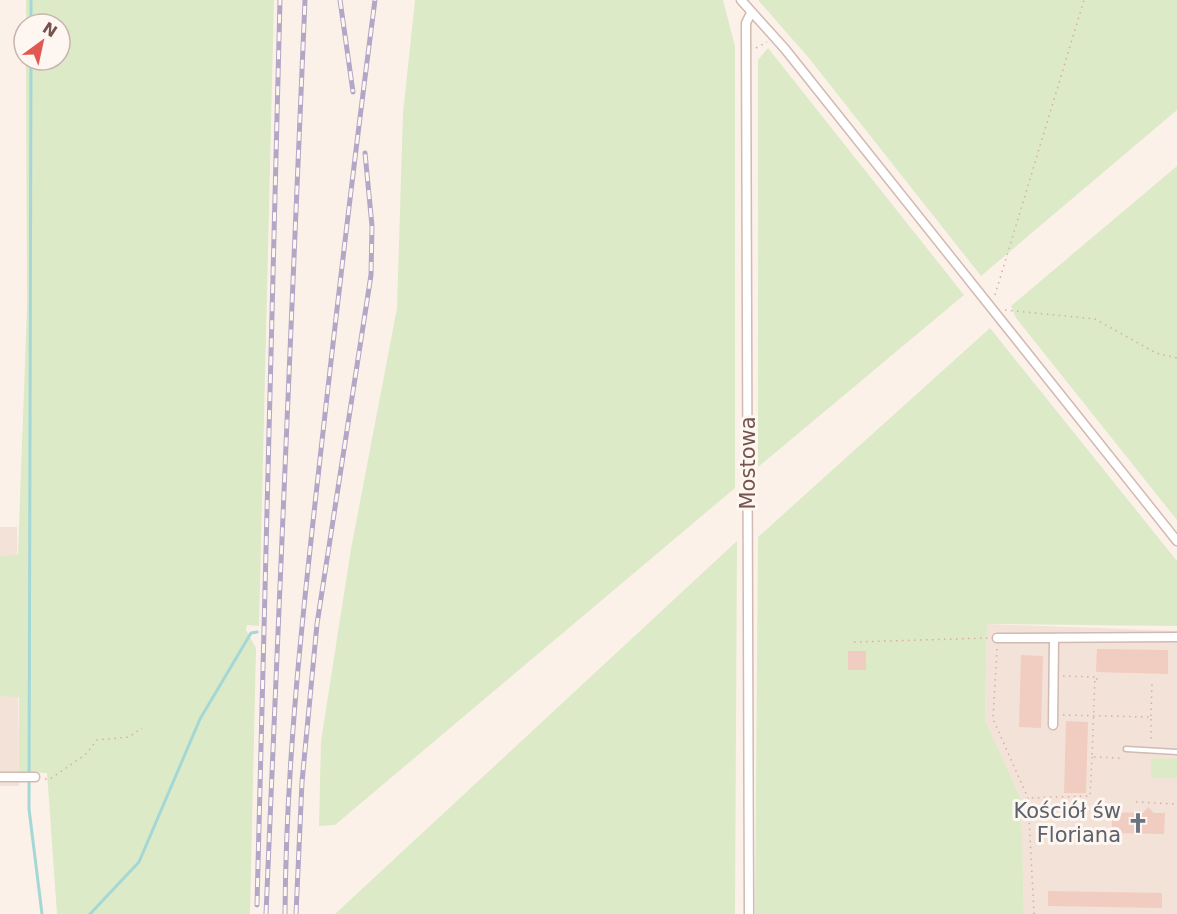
<svg xmlns="http://www.w3.org/2000/svg" width="1177" height="914" viewBox="0 0 1177 914" font-family="'DejaVu Sans',sans-serif">
  <style>
    .residential { fill: #f3e2d8 }
    .green { fill: #dceac7 }
    .lines { fill: none; stroke-linecap: round; stroke-linejoin: round }
    .stream { stroke: #a4d7d5; stroke-width: 3 }
    .building { fill: #f1ccc1 }
    .lane-casing { stroke: #d0bab1; stroke-width: 7 }
    .street-casing { stroke: #d0bab1; stroke-width: 11 }
    .path { stroke: #d6aea4; stroke-width: 1.5; stroke-dasharray: 1.5 4.5; stroke-linecap: butt }
    .lane { stroke: #fff; stroke-width: 4 }
    .street { stroke: #fff; stroke-width: 8 }
    .rail-casing { stroke: #b2a7c6; stroke-width: 5 }
    .rail { stroke: #fef6f0; stroke-width: 3; stroke-dasharray: 9; stroke-linecap: butt }
    .labels { text-anchor: middle; dominant-baseline: central; stroke-width: 6; stroke-linejoin: round; paint-order: stroke }
    .street-label { font-size: 21px; fill: #76544d; stroke: #fef6f0 }
    .worship-label { font-size: 21px; fill: #5b616d; stroke: #fef6f0; text-anchor: end }
  </style>
  <rect width="100%" height="100%" fill="#fcf1e9"/>
  <path class="residential" d="M0 527H17L19 786H0Z
    M987 624 1177 631V914H1024L1021 799 985 720Z"/>
  <path class="green" d="M26 0H274L259 626 247 625 246 630 256 648 250 914H57L47 773 19 772V697L0 696V556L18 555 27 307 26 60H60V24H26Z
    M415 0H723L735 46V488L335 825 319 826 321 741 351 549 397 308 403 113Z
    M758 0H1177V110L981 276 808 57Z
    M768 48 964 295 758 467V60Z
    M1177 166V520L1016 318 1011 306Z
    M990 328 1177 561V626L987 624 985 720 1021 799 1024 914H755L758 537Z
    M737 541 735 914H335Z
    M1151 758 1177 759V778H1151Z"/>
  <g class="lines">
    <path class="stream" d="M31 24V0
      M31 60 29 809 42 914
      M90 914 139 862 200 719 251 633 257 632"/>
  </g>
  <path class="building" d="M1097 649 1168 650V674L1096 672Z
    M848 651H866V670H848Z
    M1021 655 1043 656 1041 728 1019 727Z
    M1066 721 1088 722 1086 793H1064Z
    M1148 807 1154 813H1165L1164 834 1112 833V812L1143 813Z
    M1048 891 1162 893V908L1048 906Z"/>
  <g class="lines">
    <g class="lane-casing">
      <path id="lane" d="M1126 749 1177 752"/>
    </g>
    <g class="street-casing">
      <path id="street" d="M741 0 785 49 1177 541
        M997 638 1177 637
        M1053 725 1054 638
        M0 777H35
        M749 914 746 23 751 13"/>
    </g>
    <path class="path" d="M756 48 767 42
      M995 295 1084 0
      M1005 310 1095 319 1156 353 1177 358
      M854 642 988 638
      M997 649 993 719 1028 798
      M1063 676 1095 677 1092 757 1119 758 1121 755
      M1096 679H1102
      M1063 715 1151 717V743
      M1151 716 1152 682
      M45 779H50L85 755 97 740 129 737 142 728
      M1136 802 1177 804
      M1034 914 1028 798 1090 796 1092 757"/>
    <use href="#lane" class="lane"/>
    <use href="#street" class="street"/>
    <g class="rail-casing">
      <path id="rail" d="M340 0 353 92
        M257 905 280 0
        M266 914 305 0
        M285 914C286 761 303 610 320 459 337 306 355 153 375 0
        M296 914 302 782 317 624 371 275 372 226 365 153"/>
    </g>
    <use href="#rail" class="rail"/>
  </g>
  <defs>
    <g id="church-bare" transform="scale(1.62)"><path d="M-1.2-6h2.4v3.5h3.3v2.4h-3.3V6h-2.4V-.1h-3.3v-2.4h3.3Z" fill="#6b7280" stroke="#fef6f0" stroke-width="2.5" paint-order="stroke"/></g>
  </defs>
  <g fill-rule="evenodd">
    <use href="#church-bare" x="1138" y="823"/>
  </g>
  <g class="labels">
    <g class="street-label">
      <text transform="translate(748 463) rotate(-90)">Mostowa</text>
    </g>
    <g class="worship-label">
      <text x="1121" y="811">Kościół św<tspan x="1121" dy="24">Floriana</tspan></text>
    </g>
  </g>
  <g transform="translate(42 42) rotate(33)"><circle r="28" fill="#fef6f0" stroke="#c8b5af" stroke-width="1.5"/>
  <path d="M0-4.5L10 22L0 15L-10 22Z" fill="#e15853"/>
  <text y="-9" font-size="16" font-weight="bold" text-anchor="middle" fill="#76544d">N</text>
  </g>
</svg>
